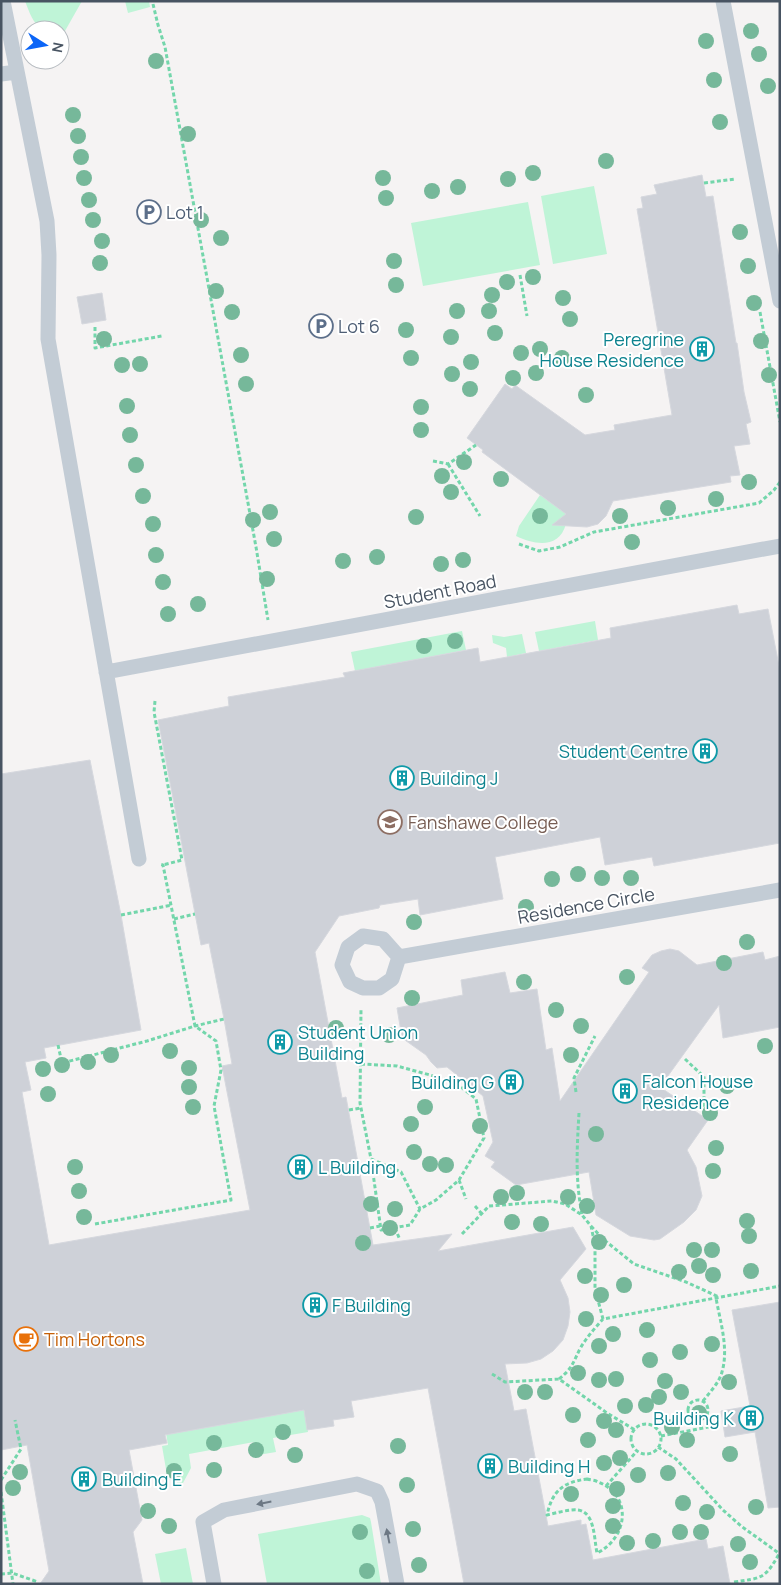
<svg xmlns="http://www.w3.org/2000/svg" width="781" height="1585" viewBox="0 0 781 1585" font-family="Manrope,sans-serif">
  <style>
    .green { fill: #bff4d7 }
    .building { fill: #ced1d8; stroke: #d6d8de }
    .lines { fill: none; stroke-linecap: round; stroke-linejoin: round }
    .path { stroke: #73d6ab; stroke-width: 3; stroke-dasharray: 4 2.5; stroke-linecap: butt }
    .service { stroke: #c3ccd5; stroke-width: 15 }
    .tree { fill: #76b89a }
    .oneway { fill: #6d7884 }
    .labels { text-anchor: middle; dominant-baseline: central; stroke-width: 4; stroke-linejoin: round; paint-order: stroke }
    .service-label { font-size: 18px; fill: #4e5e75; stroke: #fff; text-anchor: start }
    .culture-label { font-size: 18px; fill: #0d838f; stroke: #fff; text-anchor: start }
    .street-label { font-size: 18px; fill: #485462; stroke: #fff }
    .education-label { font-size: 18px; fill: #785e54; stroke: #fff; text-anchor: start }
    .food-label { font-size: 18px; fill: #c56008; stroke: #fff; text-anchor: start }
  </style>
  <rect width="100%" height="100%" fill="#f5f3f3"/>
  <path class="green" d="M25 1H82L61 38 60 30C55 30 48 31 43 29 33 25 29 11 25 1Z
    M125 1H149L150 7 128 13Z
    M594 186 607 254 553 264 541 196Z
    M528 202 540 265 423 286 411 223Z
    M540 495 557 507 567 504C567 511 568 518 566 524 559 549 535 545 516 536L519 526Z
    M595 621 598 640 539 651 535 632Z
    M462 631 466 650 355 671 351 652Z
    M522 634 526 653 507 657 506 648 493 643 492 635 504 637Z
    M304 1410 308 1432 273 1438 276 1452 258 1455 254 1442 189 1454 191 1468 183 1483 179 1484 167 1475 162 1446 168 1445 165 1427Z
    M362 1515 370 1518 371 1522 381 1584H267L258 1534Z
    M186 1548 193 1584H161L155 1554Z"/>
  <path class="building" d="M702 175 706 197 713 196 736 343H737L744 392 751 422 746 424 750 444 734 446 740 475 730 476 731 482 613 501 606 516 598 524 587 527 552 525 566 514 482 452 483 450 467 438 505 384 512 389 515 385 585 435 615 430 614 425 672 415 637 209 643 208 641 197 657 194 654 185Z
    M102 293 106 320 82 324 77 297Z
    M737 605 739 614 768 609 780 671V843L654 866 652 857 605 865 600 837 495 857 503 899 420 915 418 899 380 905 379 908 339 916 315 952 342 1098 346 1097 373 1245 452 1234 438 1251 573 1227 586 1249 560 1280 568 1298 570 1312 568 1326 563 1340 553 1351 541 1359 527 1363 505 1364 514 1411 526 1409 548 1526 581 1520V1525L586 1524 593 1560 706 1539 708 1549 723 1546 730 1584H464L428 1388 351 1401 354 1417 333 1420 334 1426 307 1430 304 1410 165 1435 167 1443 129 1450 142 1520 133 1532 143 1584H40L49 1571 27 1445 1 1450V774L90 760 121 915 141 1030 44 1048 46 1058 25 1062 31 1090 22 1092 49 1245 250 1210 222 1066 232 1064 224 1019 209 943 201 945 158 720 229 706 228 697 345 677 343 673 478 648 480 662 611 638 610 628Z
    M670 949 679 951 697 965 763 952 765 960 780 956V1027L723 1038 719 1005 660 1087 708 1120 687 1150 696 1167 702 1196 696 1210 684 1222 660 1239 654 1240 630 1236 596 1215 589 1172 516 1185 491 1167 495 1162 485 1156 493 1142 483 1096 447 1067 437 1068 431 1062 426 1055 402 1038 397 1008 463 995 461 980 505 972 510 993 537 989 546 1050 552 1048 560 1101 649 972 642 968 652 955 661 951Z
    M780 1302V1507L768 1508 755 1432 725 1437 721 1411 750 1406 732 1310Z"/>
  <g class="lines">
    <path class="path" d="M153 4 158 25 165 47 256 547 268 620
      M704 183 735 179
      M520 275 527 316
      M760 312 780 422
      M95 327V348L162 336
      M433 461 448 464 476 445
      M448 464 480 516
      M519 544 539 551 560 547 594 532 759 503 774 490 780 482
      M155 701 154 712 182 860 163 865
      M121 915 172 905
      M174 919 195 914
      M58 1045 62 1063 147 1041 195 1026 224 1019
      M685 1059 704 1077V1112
      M361 1064 397 1066 441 1078 456 1083 476 1099 484 1138 459 1180 436 1200 420 1209 410 1225 381 1230 371 1159 360 1103 361 1009
      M576 1092 574 1078 595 1036
      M349 1110 361 1108
      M579 1113C577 1148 575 1179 582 1214
      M371 1159 401 1172 420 1209
      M459 1180 466 1199
      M475 1206 482 1214
      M95 1224 231 1200 214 1106 221 1070 216 1041 195 1026 163 865 159 864
      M591 1226 603 1239 634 1264 686 1282 719 1297
      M370 1228 380 1226
      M395 1228 400 1240
      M462 1234 489 1206 552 1201 565 1204 582 1215 591 1226 595 1245V1289L603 1319
      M492 1374 505 1382 559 1379 607 1413 635 1430
      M559 1379C573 1368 573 1362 581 1347 587 1337 595 1328 603 1319L780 1286
      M688 1410a10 10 0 1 1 20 0a10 10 0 1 1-20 0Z
      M703 1401C710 1392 719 1383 722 1372 729 1348 720 1321 716 1298
      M631 1439a15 15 0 1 1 30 0a15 15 0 1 1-30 0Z
      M661 1436 719 1425
      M658 1447 676 1459 723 1510 741 1526 780 1554
      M587 1479C590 1480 595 1480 598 1482 633 1495 628 1538 597 1553 594 1539 595 1512 578 1510 569 1509 556 1513 547 1515 552 1492 562 1482 587 1479Z
      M1 1480 21 1449 15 1420
      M606 1486 638 1450
      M1 1492 13 1584
      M1 1574 12 1573 38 1582
      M734 1582C762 1578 765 1579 779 1554"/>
    <path class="service" d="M3 1 47 221 49 255 48 339 139 859
      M723 1 780 301
      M1 74 17 72
      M106 672 780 546
      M363 936 383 939 399 957 392 979 379 988H363L350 982 342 965 348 947Z
      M399 957 780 890
      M214 1584 203 1522 224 1510 357 1484 377 1491 382 1502 397 1584"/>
  </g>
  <g class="tree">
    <circle cx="751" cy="31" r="8"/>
    <circle cx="706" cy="41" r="8"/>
    <circle cx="759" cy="54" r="8"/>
    <circle cx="156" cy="61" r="8"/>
    <circle cx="714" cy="80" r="8"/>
    <circle cx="768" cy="86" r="8"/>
    <circle cx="73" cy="115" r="8"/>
    <circle cx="720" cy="122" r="8"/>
    <circle cx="188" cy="134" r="8"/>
    <circle cx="78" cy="136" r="8"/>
    <circle cx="81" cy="157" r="8"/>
    <circle cx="606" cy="161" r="8"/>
    <circle cx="533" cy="173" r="8"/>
    <circle cx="84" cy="178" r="8"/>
    <circle cx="383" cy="178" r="8"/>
    <circle cx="508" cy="179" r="8"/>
    <circle cx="458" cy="187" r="8"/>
    <circle cx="432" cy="191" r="8"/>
    <circle cx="386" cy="198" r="8"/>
    <circle cx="89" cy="200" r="8"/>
    <circle cx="93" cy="220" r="8"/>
    <circle cx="201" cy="220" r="8"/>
    <circle cx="740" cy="232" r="8"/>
    <circle cx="221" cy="238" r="8"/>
    <circle cx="102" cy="241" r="8"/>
    <circle cx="394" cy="261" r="8"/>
    <circle cx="100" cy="263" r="8"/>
    <circle cx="748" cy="266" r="8"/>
    <circle cx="533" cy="277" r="8"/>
    <circle cx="507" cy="282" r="8"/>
    <circle cx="396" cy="285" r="8"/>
    <circle cx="216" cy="291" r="8"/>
    <circle cx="492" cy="295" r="8"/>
    <circle cx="563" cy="298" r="8"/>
    <circle cx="754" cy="303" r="8"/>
    <circle cx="457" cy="311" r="8"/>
    <circle cx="489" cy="311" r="8"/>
    <circle cx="232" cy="312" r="8"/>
    <circle cx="570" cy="319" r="8"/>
    <circle cx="406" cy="330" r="8"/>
    <circle cx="495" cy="333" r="8"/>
    <circle cx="451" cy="337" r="8"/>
    <circle cx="104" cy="339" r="8"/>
    <circle cx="761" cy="341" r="8"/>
    <circle cx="540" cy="349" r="8"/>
    <circle cx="521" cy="353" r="8"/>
    <circle cx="241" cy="355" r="8"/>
    <circle cx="411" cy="358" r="8"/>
    <circle cx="562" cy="358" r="8"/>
    <circle cx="471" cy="362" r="8"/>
    <circle cx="140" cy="364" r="8"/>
    <circle cx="122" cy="365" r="8"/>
    <circle cx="536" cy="373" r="8"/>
    <circle cx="452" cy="374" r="8"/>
    <circle cx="769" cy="375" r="8"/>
    <circle cx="513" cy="378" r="8"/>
    <circle cx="246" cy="384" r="8"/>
    <circle cx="470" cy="389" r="8"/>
    <circle cx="586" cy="395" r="8"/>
    <circle cx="127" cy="406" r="8"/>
    <circle cx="421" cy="407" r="8"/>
    <circle cx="421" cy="430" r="8"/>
    <circle cx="130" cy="435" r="8"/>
    <circle cx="464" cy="462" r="8"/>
    <circle cx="136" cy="465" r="8"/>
    <circle cx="442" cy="476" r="8"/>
    <circle cx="501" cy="479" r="8"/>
    <circle cx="749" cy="482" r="8"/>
    <circle cx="451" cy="492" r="8"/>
    <circle cx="143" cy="496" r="8"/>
    <circle cx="716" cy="499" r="8"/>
    <circle cx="668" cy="508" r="8"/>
    <circle cx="270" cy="512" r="8"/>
    <circle cx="540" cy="516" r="8"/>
    <circle cx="620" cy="516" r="8"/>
    <circle cx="416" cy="517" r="8"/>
    <circle cx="253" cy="520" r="8"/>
    <circle cx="153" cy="524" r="8"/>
    <circle cx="274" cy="539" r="8"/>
    <circle cx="632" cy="542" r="8"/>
    <circle cx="156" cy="555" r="8"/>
    <circle cx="377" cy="557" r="8"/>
    <circle cx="463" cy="560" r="8"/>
    <circle cx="343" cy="561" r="8"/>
    <circle cx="441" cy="564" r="8"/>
    <circle cx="267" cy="579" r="8"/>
    <circle cx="163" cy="582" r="8"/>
    <circle cx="198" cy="604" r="8"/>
    <circle cx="168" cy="614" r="8"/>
    <circle cx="455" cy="641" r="8"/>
    <circle cx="424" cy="646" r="8"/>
    <circle cx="578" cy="874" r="8"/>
    <circle cx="602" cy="878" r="8"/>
    <circle cx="631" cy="878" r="8"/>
    <circle cx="552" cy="879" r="8"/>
    <circle cx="526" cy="907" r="8"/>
    <circle cx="414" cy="922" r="8"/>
    <circle cx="747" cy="942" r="8"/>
    <circle cx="724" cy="963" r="8"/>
    <circle cx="627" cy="977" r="8"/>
    <circle cx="524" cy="982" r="8"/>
    <circle cx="412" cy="998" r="8"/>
    <circle cx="556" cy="1010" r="8"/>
    <circle cx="581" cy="1026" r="8"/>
    <circle cx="336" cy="1028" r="8"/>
    <circle cx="389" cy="1035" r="8"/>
    <circle cx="765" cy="1046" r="8"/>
    <circle cx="170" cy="1051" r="8"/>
    <circle cx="111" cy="1055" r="8"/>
    <circle cx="571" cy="1055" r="8"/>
    <circle cx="88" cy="1062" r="8"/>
    <circle cx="62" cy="1065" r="8"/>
    <circle cx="189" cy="1068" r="8"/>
    <circle cx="43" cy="1069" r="8"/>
    <circle cx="727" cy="1086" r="8"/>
    <circle cx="189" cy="1087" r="8"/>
    <circle cx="48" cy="1094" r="8"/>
    <circle cx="193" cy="1107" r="8"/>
    <circle cx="425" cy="1107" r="8"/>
    <circle cx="710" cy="1113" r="8"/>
    <circle cx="411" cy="1124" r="8"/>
    <circle cx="480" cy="1126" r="8"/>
    <circle cx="596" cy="1134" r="8"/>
    <circle cx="716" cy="1148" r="8"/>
    <circle cx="414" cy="1152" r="8"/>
    <circle cx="430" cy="1164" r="8"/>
    <circle cx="446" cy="1165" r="8"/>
    <circle cx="75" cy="1167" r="8"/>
    <circle cx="713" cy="1171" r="8"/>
    <circle cx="79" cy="1191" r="8"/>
    <circle cx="517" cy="1193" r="8"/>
    <circle cx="501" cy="1197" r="8"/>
    <circle cx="568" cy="1197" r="8"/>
    <circle cx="371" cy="1204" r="8"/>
    <circle cx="587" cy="1206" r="8"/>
    <circle cx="395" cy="1209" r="8"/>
    <circle cx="84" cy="1217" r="8"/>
    <circle cx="747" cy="1221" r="8"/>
    <circle cx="512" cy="1222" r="8"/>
    <circle cx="541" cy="1224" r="8"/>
    <circle cx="390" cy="1228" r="8"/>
    <circle cx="749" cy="1236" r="8"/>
    <circle cx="599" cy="1242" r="8"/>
    <circle cx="363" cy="1243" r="8"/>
    <circle cx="694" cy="1250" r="8"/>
    <circle cx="712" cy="1250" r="8"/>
    <circle cx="699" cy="1266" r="8"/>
    <circle cx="751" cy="1271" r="8"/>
    <circle cx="679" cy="1272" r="8"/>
    <circle cx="713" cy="1275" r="8"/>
    <circle cx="585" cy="1276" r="8"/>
    <circle cx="624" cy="1285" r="8"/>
    <circle cx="601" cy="1295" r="8"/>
    <circle cx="586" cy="1319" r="8"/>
    <circle cx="647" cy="1330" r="8"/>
    <circle cx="613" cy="1334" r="8"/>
    <circle cx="712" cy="1344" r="8"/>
    <circle cx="599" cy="1346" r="8"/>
    <circle cx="680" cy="1352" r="8"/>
    <circle cx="650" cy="1360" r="8"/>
    <circle cx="578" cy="1373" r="8"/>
    <circle cx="616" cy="1379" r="8"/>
    <circle cx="599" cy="1380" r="8"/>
    <circle cx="665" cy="1381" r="8"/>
    <circle cx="729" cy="1382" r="8"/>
    <circle cx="525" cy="1392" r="8"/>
    <circle cx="545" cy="1392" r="8"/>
    <circle cx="681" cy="1392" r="8"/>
    <circle cx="659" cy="1397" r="8"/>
    <circle cx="646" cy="1405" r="8"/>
    <circle cx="625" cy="1406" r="8"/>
    <circle cx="699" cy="1413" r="8"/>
    <circle cx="573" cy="1415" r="8"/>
    <circle cx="604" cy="1421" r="8"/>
    <circle cx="672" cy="1427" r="8"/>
    <circle cx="616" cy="1430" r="8"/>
    <circle cx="283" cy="1432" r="8"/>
    <circle cx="588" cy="1440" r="8"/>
    <circle cx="687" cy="1440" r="8"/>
    <circle cx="214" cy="1443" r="8"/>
    <circle cx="398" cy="1446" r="8"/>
    <circle cx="256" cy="1450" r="8"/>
    <circle cx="730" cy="1454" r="8"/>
    <circle cx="295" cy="1455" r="8"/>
    <circle cx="620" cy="1458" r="8"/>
    <circle cx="604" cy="1463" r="8"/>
    <circle cx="214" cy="1470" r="8"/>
    <circle cx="174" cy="1471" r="8"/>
    <circle cx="20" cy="1472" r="8"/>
    <circle cx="668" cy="1473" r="8"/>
    <circle cx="638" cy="1475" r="8"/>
    <circle cx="407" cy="1485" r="8"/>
    <circle cx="13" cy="1488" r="8"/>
    <circle cx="617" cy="1489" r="8"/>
    <circle cx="571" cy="1494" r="8"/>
    <circle cx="683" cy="1503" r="8"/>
    <circle cx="613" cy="1506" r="8"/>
    <circle cx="756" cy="1507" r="8"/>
    <circle cx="148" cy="1511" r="8"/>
    <circle cx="707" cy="1512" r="8"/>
    <circle cx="169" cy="1526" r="8"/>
    <circle cx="613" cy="1526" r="8"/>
    <circle cx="413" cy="1529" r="8"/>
    <circle cx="360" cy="1532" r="8"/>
    <circle cx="680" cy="1532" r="8"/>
    <circle cx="701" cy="1532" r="8"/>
    <circle cx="653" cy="1541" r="8"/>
    <circle cx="627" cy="1543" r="8"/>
    <circle cx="738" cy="1544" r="8"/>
    <circle cx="750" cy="1562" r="8"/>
    <circle cx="419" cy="1565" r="8"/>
    <circle cx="367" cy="1571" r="8"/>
  </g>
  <defs><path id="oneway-solid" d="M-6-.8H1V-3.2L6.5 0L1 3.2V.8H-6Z" transform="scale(1.25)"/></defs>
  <g class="oneway">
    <use href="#oneway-solid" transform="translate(264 1503) rotate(169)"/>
    <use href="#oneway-solid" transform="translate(388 1536) rotate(-101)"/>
  </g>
  <defs>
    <g id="parking-ring" transform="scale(1.25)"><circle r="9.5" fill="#fff" stroke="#5c6f8a" stroke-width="1.5"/><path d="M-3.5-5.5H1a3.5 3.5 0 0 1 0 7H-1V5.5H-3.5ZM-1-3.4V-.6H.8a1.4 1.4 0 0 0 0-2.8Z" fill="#5c6f8a"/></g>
    <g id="building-ring" transform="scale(1.25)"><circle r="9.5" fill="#fff" stroke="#0f9aa8" stroke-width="1.5"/><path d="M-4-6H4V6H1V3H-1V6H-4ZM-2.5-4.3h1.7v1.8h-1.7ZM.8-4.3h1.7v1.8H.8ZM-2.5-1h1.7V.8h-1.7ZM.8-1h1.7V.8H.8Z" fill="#0f9aa8"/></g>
    <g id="university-ring" transform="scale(1.25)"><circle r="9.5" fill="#fff" stroke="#8d6e63" stroke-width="1.5"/><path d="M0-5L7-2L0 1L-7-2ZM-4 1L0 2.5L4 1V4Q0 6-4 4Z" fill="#8d6e63"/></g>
    <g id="cafe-ring" transform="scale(1.25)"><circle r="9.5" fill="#fff" stroke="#e8710a" stroke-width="1.5"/><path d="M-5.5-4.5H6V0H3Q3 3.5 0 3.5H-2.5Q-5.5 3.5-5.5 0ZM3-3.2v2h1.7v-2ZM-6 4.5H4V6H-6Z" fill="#e8710a"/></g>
  </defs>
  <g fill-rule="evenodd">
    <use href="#parking-ring" x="149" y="212"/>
    <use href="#parking-ring" x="321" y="326"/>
    <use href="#building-ring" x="702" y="349"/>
    <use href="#building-ring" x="705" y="751"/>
    <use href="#building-ring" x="402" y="778"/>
    <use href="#university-ring" x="390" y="822"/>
    <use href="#building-ring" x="280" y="1042"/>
    <use href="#building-ring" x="511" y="1082"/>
    <use href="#building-ring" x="625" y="1091"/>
    <use href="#building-ring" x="300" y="1167"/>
    <use href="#building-ring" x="315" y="1305"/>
    <use href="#cafe-ring" x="26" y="1339"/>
    <use href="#building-ring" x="751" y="1418"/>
    <use href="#building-ring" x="490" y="1466"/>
    <use href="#building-ring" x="84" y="1479"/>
  </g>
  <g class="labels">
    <g class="service-label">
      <text x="166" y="212">Lot 1</text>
      <text x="338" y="326">Lot 6</text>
    </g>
    <g class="culture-label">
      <text x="684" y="339" text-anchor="end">Peregrine<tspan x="684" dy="21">House Residence</tspan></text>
      <text x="688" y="751" text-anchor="end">Student Centre</text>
      <text x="420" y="778">Building J</text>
      <text x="298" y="1032">Student Union<tspan x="298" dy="21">Building</tspan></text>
      <text x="642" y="1081">Falcon House<tspan x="642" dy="21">Residence</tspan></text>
      <text x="494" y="1082" text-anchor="end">Building G</text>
      <text x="318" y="1167">L Building</text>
      <text x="332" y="1305">F Building</text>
      <text x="734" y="1418" text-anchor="end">Building K</text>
      <text x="508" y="1466">Building H</text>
      <text x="102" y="1479">Building E</text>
    </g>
    <g class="street-label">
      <text transform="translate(440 591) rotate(-11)">Student Road</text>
      <text transform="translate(586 905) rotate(-10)">Residence Circle</text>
    </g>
    <g class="education-label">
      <text x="408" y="822">Fanshawe College</text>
    </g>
    <g class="food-label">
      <text x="44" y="1339">Tim Hortons</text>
    </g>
  </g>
  <rect width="781" height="1585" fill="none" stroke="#485462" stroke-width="5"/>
  <g transform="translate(45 45) rotate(101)"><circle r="24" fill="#ffffff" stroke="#b6bbc0"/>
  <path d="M0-4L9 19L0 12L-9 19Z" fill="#0b65f7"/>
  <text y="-8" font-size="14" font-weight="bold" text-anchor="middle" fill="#485462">N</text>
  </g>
</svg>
